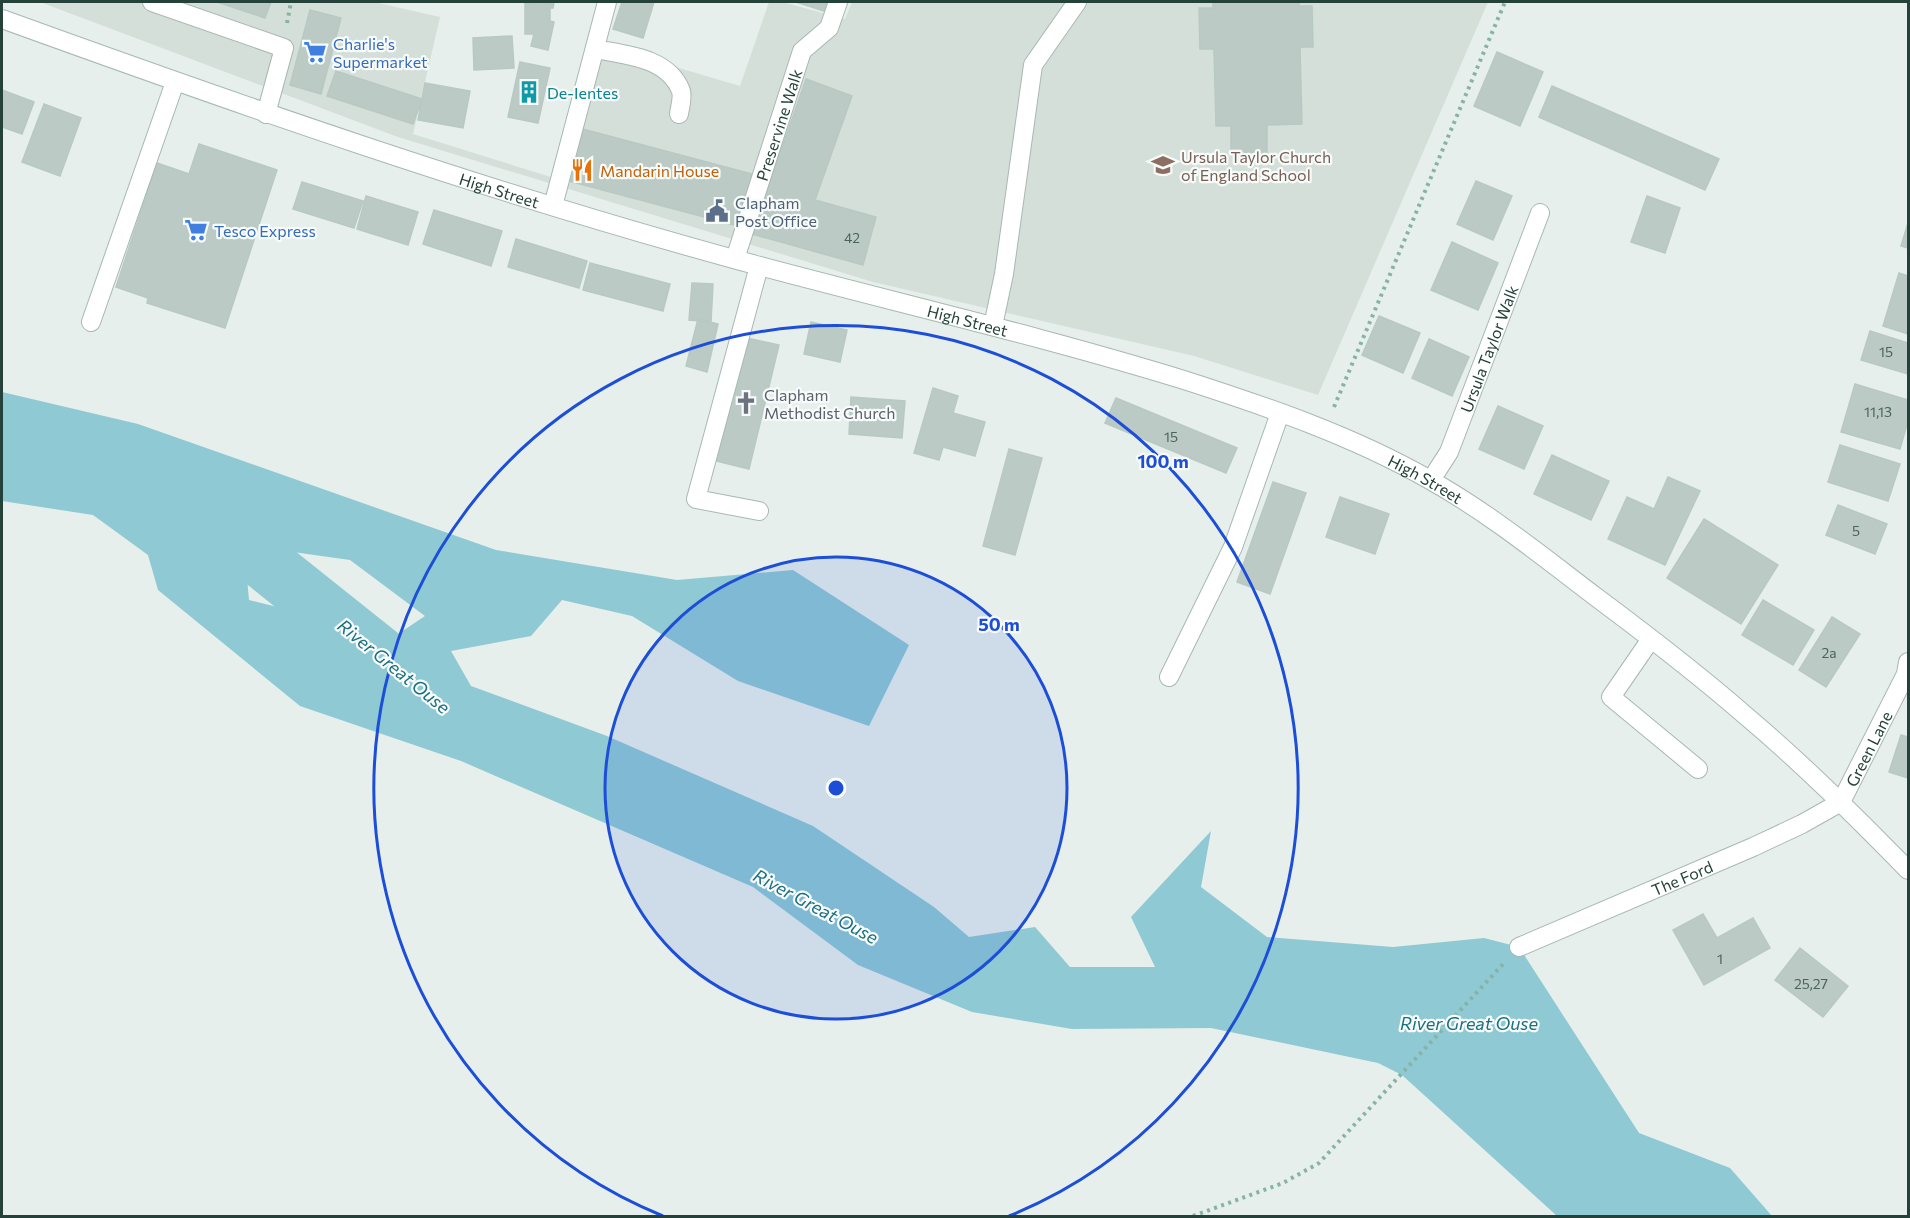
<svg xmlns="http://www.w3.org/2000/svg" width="1910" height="1218" viewBox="0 0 1910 1218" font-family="Commissioner,sans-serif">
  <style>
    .built { fill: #d4dfda }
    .water { fill: #8ec9d4; fill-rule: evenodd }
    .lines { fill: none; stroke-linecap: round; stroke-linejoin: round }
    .river { stroke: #8ec9d4; stroke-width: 56 }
    .building { fill: #bbcac4; stroke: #b8c9c2; stroke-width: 1.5 }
    .minor-casing { stroke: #a8b8b2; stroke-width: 20 }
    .path { stroke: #86b3a5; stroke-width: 4; stroke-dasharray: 3 4.5; stroke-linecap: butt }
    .minor { stroke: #fff; stroke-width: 18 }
    .ring { fill: none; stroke: #1d4ed8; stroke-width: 3 }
    .labels { text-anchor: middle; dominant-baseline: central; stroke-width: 4.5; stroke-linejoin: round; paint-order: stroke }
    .number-label { font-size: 14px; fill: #4a645c }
    .shop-label { font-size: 16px; fill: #366cbe; stroke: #f7fbf9; text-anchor: start }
    .culture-label { font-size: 16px; fill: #0d838f; stroke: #f7fbf9; text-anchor: start }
    .street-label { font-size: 16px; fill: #24423a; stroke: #f7fbf9 }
    .education-label { font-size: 16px; fill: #785e54; stroke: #f7fbf9; text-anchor: start }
    .food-label { font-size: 16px; fill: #c56008; stroke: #f7fbf9; text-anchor: start }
    .service-label { font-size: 16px; fill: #4e5e75; stroke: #f7fbf9; text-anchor: start }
    .worship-label { font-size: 16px; fill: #5b616d; stroke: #f7fbf9; text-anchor: start }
    .water-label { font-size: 18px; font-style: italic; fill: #1c6f80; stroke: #f7fbf9 }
    .centre { fill: #1d4ed8; stroke: #f7fbf9; stroke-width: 3 }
    .ring-label { font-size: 18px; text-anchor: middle; font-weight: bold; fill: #1d4ed8; stroke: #f7fbf9; stroke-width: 4.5; stroke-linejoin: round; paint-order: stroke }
  </style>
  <rect width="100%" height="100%" fill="#e6efeb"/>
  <path class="built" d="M40 2H374L440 17 413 134 554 178 591 42 740 86 769 2H782L845 19 852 2H1488L1318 395 1194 356 873 282 398 137Z"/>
  <path class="water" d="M2 392 138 424 496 550 677 580 793 570 909 645 869 726 738 681 632 616 562 600 531 636 451 651 471 686 607 736 813 826 934 907 969 937 1035 927 1070 967H1155L1131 917 1211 831 1201 887 1267 937 1393 947 1484 938 1519 947 1639 1133 1730 1168 1772 1216H1557L1402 1075 1378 1063 1211 1028 1072 1029 972 1012 858 965 753 887 461 761 300 706 158 590 148 555 93 515 2 501ZM244 545 350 560 425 616 395 636 249 600Z"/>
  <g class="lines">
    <path class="river" d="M185 499 398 669"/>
  </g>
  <path class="building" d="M217 2H271L265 18Z
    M532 2H554L553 8H550V21L554 22 548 50 531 46 534 34H525V3H532Z
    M622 2H654L643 38 613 29Z
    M796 2H827L824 11Z
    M1213 2H1299V6H1312L1313 47H1300L1302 124 1267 125V152L1231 153V126H1216L1214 49H1200L1199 8H1213Z
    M310 10 341 18 321 94 290 85Z
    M512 36 514 68 474 70 473 38Z
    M1497 52 1543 72 1520 126 1474 106Z
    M520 62 550 68 538 123 508 117Z
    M336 71 422 99 413 124 327 96Z
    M806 79 852 96 815 200 876 217 863 265 752 234 765 187 768 188Z
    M425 83 470 91 463 128 418 120Z
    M1552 86 1719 159 1705 190 1539 117Z
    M2 90 34 102 22 134 2 127Z
    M44 104 81 118 60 176 22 162Z
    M579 128 752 174 738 226 565 180Z
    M199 144 277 170 225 328 147 303 148 298 116 287 157 163 189 174Z
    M1476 181 1512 196 1493 240 1457 224Z
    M302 182 363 201 354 228 293 209Z
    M366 196 418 212 408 245 357 229Z
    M1647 196 1680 208 1665 253 1631 242Z
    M434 210 502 231 491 266 423 244Z
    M1908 223V248L1901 246Z
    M516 239 587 261 579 288 508 267Z
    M1452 242 1498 263 1478 310 1431 290Z
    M590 263 670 284 663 311 583 290Z
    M1899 273 1908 276V334L1883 326Z
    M692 283 713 284 711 322 689 320Z
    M1379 316 1420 333 1403 373 1362 355Z
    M698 319 718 324 707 372 686 366Z
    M811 322 847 330 840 362 804 354Z
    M1870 331 1908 343V374L1861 360Z
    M742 337 779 345 749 469 712 460Z
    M1429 339 1469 357 1452 396 1412 378Z
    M1855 384 1908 400V421L1900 449 1841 432Z
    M933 388 958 396 953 413 985 422 975 456 943 447 939 460 914 453Z
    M851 397 905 401 902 438 849 434Z
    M1116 398 1237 448 1226 473 1105 423Z
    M1498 406 1543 426 1524 469 1479 449Z
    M1840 445 1900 464 1888 501 1828 482Z
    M1009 449 1042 458 1015 555 983 546Z
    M1552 455 1609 481 1591 520 1534 494Z
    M1668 477 1700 491 1665 565 1608 539 1627 497 1654 509Z
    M1273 482 1306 493 1270 594 1237 582Z
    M1340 497 1389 514 1375 554 1326 537Z
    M1838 505 1887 524 1875 554 1826 535Z
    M1704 519 1778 565 1741 624 1667 578Z
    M1763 600 1814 630 1793 665 1742 635Z
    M1832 617 1860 634 1826 687 1799 670Z
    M1901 735 1908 737V778L1889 772Z
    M1703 914 1717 938 1753 918 1770 948 1704 985 1673 930Z
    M1800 948 1848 986 1823 1017 1775 980Z"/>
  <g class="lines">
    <g class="minor-casing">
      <g id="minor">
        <path d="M152 2 284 48 266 114"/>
        <path id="s1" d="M2 19C245 107 491 193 741 261 889 301 1038 335 1184 380 1268 407 1353 436 1430 480 1489 513 1542 556 1596 597 1647 635 1698 674 1746 716 1803 764 1856 817 1908 870"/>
        <path d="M595 49C625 55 668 57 681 91 683 97 680 107 679 114"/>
        <path d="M553 206 607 2"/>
        <path id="s2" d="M735 259 802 51 829 28 838 2"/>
        <path d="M759 266 696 499 759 511"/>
        <path d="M91 322 175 82"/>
        <path d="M993 326 1004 274 1033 65 1077 2"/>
        <path id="s3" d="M1431 480 1449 452 1540 213"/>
        <path d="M1651 639 1611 697 1698 769"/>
        <path d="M1169 677 1233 547 1280 413"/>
        <path id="s4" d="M1841 802 1906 674 1908 662"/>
        <path id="s5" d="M1519 947 1753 847 1802 824 1841 802"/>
      </g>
    </g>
    <path class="path" d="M287 23 291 2
      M1334 407 1505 2
      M1193 1216 1283 1183 1319 1163 1504 963"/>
    <use href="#minor" class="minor"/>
  </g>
  <circle cx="836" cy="788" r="231" fill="#1d4ed8" fill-opacity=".12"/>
  <g class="ring">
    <circle cx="836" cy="788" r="231"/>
    <path d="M663 1216A462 462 0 1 1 1009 1216"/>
  </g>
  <defs>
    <g id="supermarket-bare" transform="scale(1.8)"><path d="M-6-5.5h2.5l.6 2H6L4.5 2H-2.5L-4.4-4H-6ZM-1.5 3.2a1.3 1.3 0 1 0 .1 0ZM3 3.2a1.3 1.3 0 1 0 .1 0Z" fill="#3f7fe0" stroke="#f7fbf9" stroke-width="2.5" paint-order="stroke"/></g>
    <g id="building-bare" transform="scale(1.8)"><path d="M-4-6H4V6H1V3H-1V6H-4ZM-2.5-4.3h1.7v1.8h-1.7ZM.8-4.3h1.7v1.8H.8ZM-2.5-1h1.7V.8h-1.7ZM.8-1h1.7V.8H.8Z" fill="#0f9aa8" stroke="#f7fbf9" stroke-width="2.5" paint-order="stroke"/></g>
    <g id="school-bare" transform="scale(1.8)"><path d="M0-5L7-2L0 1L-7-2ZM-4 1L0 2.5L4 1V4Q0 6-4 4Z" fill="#8d6e63" stroke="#f7fbf9" stroke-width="2.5" paint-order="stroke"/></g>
    <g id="restaurant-bare" transform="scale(1.8)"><path d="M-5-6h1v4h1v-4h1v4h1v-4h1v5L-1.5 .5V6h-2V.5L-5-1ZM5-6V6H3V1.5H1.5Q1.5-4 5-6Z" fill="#e8710a" stroke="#f7fbf9" stroke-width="2.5" paint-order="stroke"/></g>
    <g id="civic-bare" transform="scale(1.8)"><path d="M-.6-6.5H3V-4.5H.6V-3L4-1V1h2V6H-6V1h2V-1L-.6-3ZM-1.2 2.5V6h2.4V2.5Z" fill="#5c6f8a" stroke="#f7fbf9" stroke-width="2.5" paint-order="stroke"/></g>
    <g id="church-bare" transform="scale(1.8)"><path d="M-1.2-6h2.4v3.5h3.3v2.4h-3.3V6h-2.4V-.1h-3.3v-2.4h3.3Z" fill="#6b7280" stroke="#f7fbf9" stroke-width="2.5" paint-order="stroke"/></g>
  </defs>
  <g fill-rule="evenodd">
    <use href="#supermarket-bare" x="315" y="52"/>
    <use href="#building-bare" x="529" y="92"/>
    <use href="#school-bare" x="1163" y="165"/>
    <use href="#restaurant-bare" x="582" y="170"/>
    <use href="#civic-bare" x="717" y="211"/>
    <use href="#supermarket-bare" x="196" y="230"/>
    <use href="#church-bare" x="746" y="403"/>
  </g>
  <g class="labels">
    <g class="number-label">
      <text x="852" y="237">42</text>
      <text x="1886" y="351">15</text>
      <text x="1878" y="411">11,13</text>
      <text x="1171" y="436">15</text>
      <text x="1856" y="530">5</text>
      <text x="1829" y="652">2a</text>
      <text x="1720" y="958">1</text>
      <text x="1811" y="983">25,27</text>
    </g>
    <g class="shop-label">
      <text x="333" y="43">Charlie's<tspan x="333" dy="18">Supermarket</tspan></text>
      <text x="214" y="230">Tesco Express</text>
    </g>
    <g class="culture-label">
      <text x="547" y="92">De-Ientes</text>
    </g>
    <g class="street-label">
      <text stroke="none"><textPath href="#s2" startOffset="141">Preservine Walk</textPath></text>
      <text stroke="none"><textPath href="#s1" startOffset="526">High Street</textPath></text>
      <text stroke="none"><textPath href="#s1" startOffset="1012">High Street</textPath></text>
      <text stroke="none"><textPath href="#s3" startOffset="144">Ursula Taylor Walk</textPath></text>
      <text stroke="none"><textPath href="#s1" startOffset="1498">High Street</textPath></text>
      <text stroke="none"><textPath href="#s4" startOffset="60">Green Lane</textPath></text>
      <text stroke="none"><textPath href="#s5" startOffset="177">The Ford</textPath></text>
    </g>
    <g class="education-label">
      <text x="1181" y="156">Ursula Taylor Church<tspan x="1181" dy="18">of England School</tspan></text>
    </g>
    <g class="food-label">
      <text x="600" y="170">Mandarin House</text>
    </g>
    <g class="service-label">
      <text x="735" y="202">Clapham<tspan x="735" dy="18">Post Office</tspan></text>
    </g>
    <g class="worship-label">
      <text x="764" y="394">Clapham<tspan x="764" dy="18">Methodist Church</tspan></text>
    </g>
    <g class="water-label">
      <text transform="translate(394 666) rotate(39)">River Great Ouse</text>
      <text transform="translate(816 906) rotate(28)">River Great Ouse</text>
      <text x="1469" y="1023">River Great Ouse</text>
    </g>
  </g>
  <circle cx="836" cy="788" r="9" class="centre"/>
  <g class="ring-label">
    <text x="1163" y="468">100 m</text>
    <text x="999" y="631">50 m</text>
  </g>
  <rect width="1910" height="1218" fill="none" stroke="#24423a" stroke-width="6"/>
</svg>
